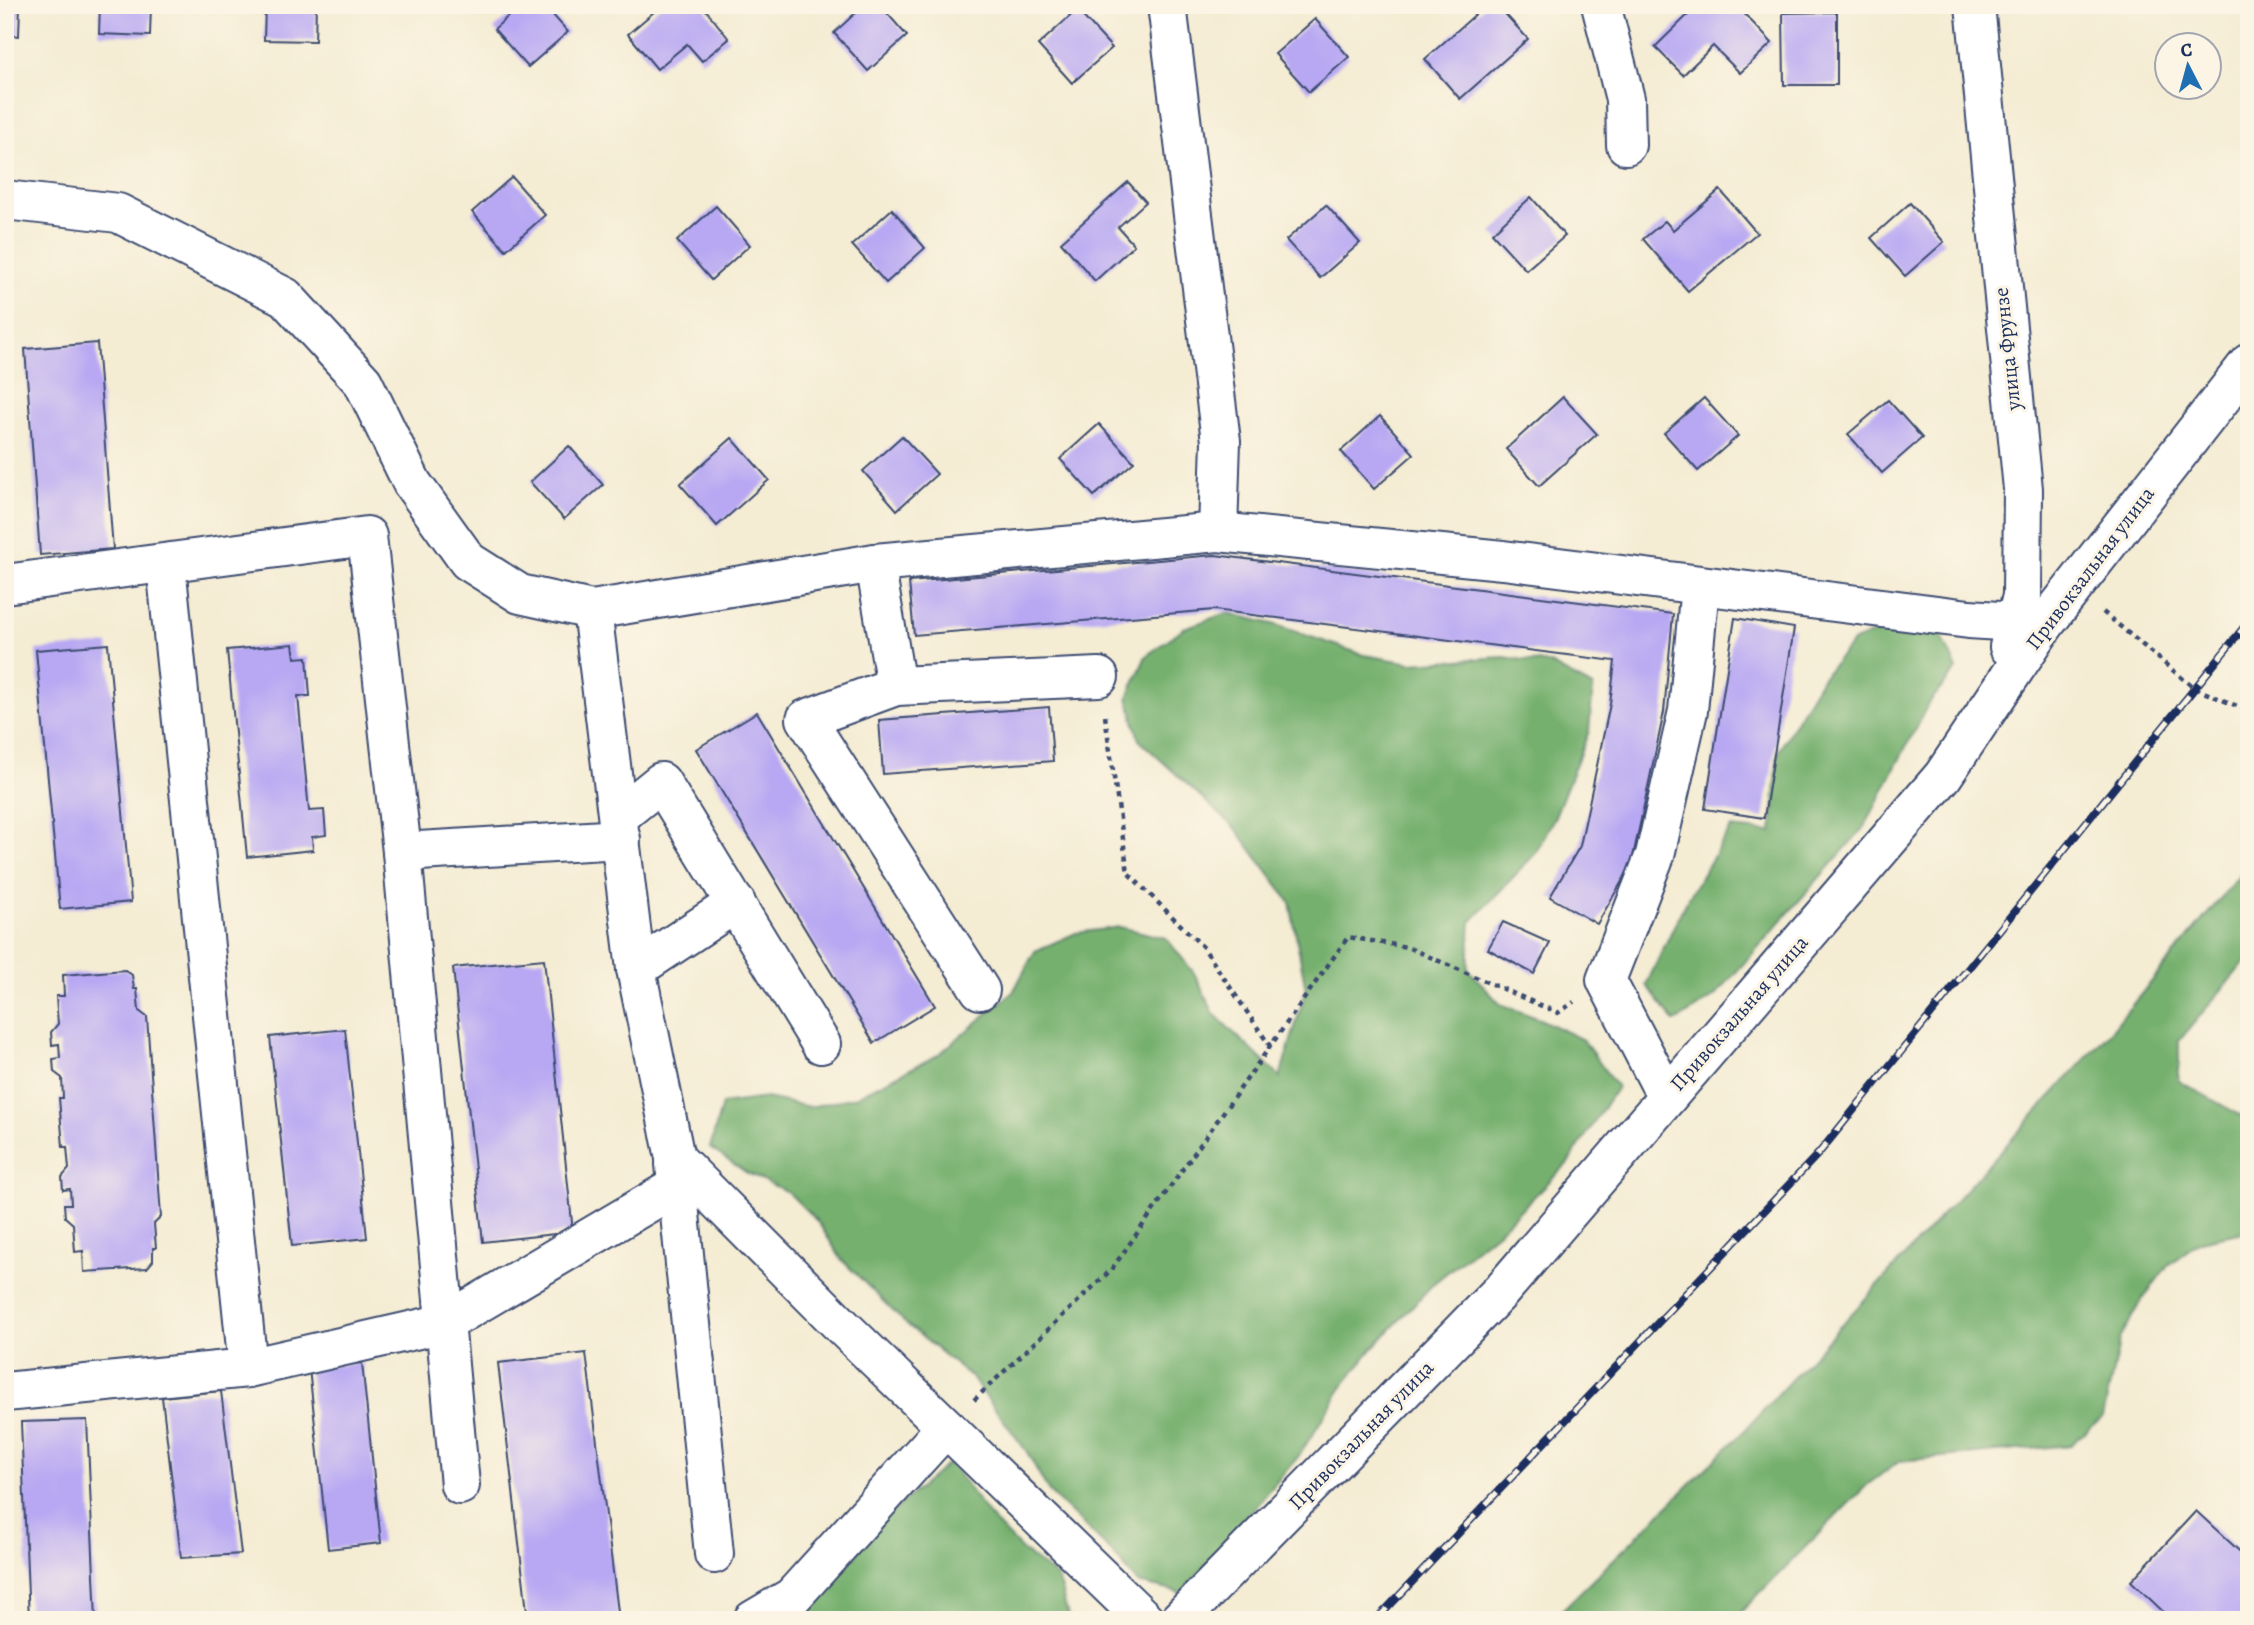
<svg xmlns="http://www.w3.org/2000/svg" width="2254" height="1625" font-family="Alegreya,serif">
	<rect width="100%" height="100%" fill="#fcf5e5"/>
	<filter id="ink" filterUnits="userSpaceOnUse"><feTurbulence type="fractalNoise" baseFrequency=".0143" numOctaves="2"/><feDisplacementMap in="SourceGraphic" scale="14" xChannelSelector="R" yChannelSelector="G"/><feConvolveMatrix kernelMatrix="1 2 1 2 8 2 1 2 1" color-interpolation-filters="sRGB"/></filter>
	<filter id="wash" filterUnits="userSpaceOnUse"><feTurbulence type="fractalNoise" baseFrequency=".00686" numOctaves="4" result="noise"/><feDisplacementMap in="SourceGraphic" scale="28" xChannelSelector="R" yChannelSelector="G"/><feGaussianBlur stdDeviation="1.57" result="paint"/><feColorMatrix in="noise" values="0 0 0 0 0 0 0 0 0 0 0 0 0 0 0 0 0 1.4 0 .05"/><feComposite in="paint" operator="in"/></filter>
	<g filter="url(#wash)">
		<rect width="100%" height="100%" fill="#f4ecd3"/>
		<g fill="#76b06e" stroke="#487066" stroke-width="2">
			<path d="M1227,613L1273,624L1364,655L1411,663L1504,657L1550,664L1593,687L1589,731L1555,816L1535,854L1471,922L1468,969L1500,1004L1542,1020L1583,1040L1617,1087L1568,1163L1503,1227L1434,1283L1373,1348L1345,1383L1298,1457L1182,1593L1138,1583L1110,1550L1049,1492L1027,1452L972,1378L904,1322L842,1260L818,1222L788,1192L747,1173L710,1148L722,1104L766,1098L810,1107L855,1097L938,1055L1013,992L1035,951L1076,933L1120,927L1166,938L1194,973L1214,1014L1280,1077L1306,990L1290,902L1236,829L1139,740L1128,697L1146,656L1184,628Z"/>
			<path d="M1897,624L1941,635L1957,669L1928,704L1865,826L1715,996L1675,1022L1646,985L1685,903L1731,828L1772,832L1778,752L1801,713L1823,676L1854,641Z"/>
			<path d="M2249,864V957L2179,1041V1081L2249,1120V1231L2200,1241L2168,1265L2139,1304L2120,1339L2103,1417L2071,1445L1899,1461L1867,1485L1733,1620H1552L1746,1429L2109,1033Z"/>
			<path d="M950,1462L989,1516L1021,1549L1058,1578L1069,1620H795L853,1559L880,1522Z"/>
		</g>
		<g id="blocks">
			<g fill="#b8a8f3">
				<path d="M5,5H20L19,36L5,35Z"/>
				<path d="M100,5H151L150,36L99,34Z"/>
				<path d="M265,5H316L315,41L264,40Z"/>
				<path d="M521,5H544L568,32L528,67L494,29Z"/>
				<path d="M662,5H702L729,39L702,61L687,44L657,69L628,34Z"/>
				<path d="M864,5H880L907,36L868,71L834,33Z"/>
				<path d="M1486,5H1497L1528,39L1460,99L1425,59Z"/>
				<path d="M1698,5H1736L1772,43L1740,73L1713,46L1683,75L1655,47Z"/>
				<path d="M1077,10L1112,48L1072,83L1038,45Z"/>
				<path d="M1837,12V85H1784L1783,13Z"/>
				<path d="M1315,19L1349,57L1309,92L1275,54Z"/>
				<path d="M512,177L545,215L506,250L472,212Z"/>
				<path d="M1128,182L1146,202L1118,227L1134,245L1095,281L1061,242Z"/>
				<path d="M1720,190L1757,233L1688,291L1643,239L1665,221L1673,230Z"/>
				<path d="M1531,197L1565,236L1526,270L1492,233Z"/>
				<path d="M1910,203L1944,242L1905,276L1871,238Z"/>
				<path d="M1326,205L1360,243L1320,278L1286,240Z"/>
				<path d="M716,206L750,245L711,280L677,241Z"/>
				<path d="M892,209L925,248L886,283L852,245Z"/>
				<path d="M97,343L113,549L40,555L25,349Z"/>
				<path d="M1563,397L1597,434L1539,486L1506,449Z"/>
				<path d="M1704,398L1738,436L1698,471L1664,433Z"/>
				<path d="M1888,400L1922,438L1882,473L1848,434Z"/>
				<path d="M1380,416L1414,454L1374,489L1341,451Z"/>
				<path d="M1099,424L1134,462L1094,496L1060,459Z"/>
				<path d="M902,436L937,474L897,510L863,471Z"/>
				<path d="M732,438L769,480L717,526L680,484Z"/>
				<path d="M569,446L603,485L564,519L530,482Z"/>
				<path d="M1215,555L1673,614L1664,712L1631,866L1597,924L1550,897L1580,846L1610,704L1615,661L1214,610L914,635L909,582Z"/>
				<path d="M1735,618L1794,628L1764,818L1705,809Z"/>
				<path d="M108,644L131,902L60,909L36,650Z"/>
				<path d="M293,644L295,658L307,657L310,696H298L309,811L324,810L326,835L312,837L313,850L247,857L227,650Z"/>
				<path d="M1049,707L1053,761L883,774L879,720Z"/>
				<path d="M757,712L935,1006L874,1043L696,749Z"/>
				<path d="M1503,922L1550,943L1534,974L1488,949Z"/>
				<path d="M544,959L573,1232L483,1242L453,968Z"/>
				<path d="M125,970L132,975L134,989H137L139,1011L147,1017L161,1217L154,1224L156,1248H153V1261L147,1268L84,1272L83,1251L75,1252L73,1224L65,1217L64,1204H71L70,1189L63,1190L62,1177L69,1169L67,1147H63L59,1098H63L62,1078L54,1072L53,1059L60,1058L59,1044L52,1045L51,1032L58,1024L56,996H64L63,975Z"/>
				<path d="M345,1029L367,1238L292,1246L270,1037Z"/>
				<path d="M586,1353L619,1620H528L498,1363Z"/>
				<path d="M362,1363L381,1543L328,1549L309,1368Z"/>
				<path d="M221,1391L241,1554L181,1558L162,1397Z"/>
				<path d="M87,1420L96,1620H29L21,1422Z"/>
				<path d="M2196,1511L2249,1560V1620H2172L2131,1581Z"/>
			</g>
		</g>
	</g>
	<g filter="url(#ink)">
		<use href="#blocks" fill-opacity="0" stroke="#3c4b70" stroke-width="2"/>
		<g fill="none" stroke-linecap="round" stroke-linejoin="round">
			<g stroke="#3c4b70" stroke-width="42">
				<g id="minor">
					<path d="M1167,5L1221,441L1218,532"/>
					<path d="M1601,5L1625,99L1626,145"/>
					<path d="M1975,5L2023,489L2022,596L2009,647"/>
					<path d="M5,200L118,213L285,297L363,382L412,483L468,561L520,594L592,610L875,563L1218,532L1503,560L1969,619L2045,624"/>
					<path d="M875,563L896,686L1099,677"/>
					<path d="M5,584L367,536L402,852L621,839"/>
					<path d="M592,610L636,969L675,1158L845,1329L1145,1620"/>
					<path d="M896,686L806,719L980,990"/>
					<path d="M619,816L661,782L821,1044"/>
					<path d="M402,852L460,1485"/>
					<path d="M636,969L736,903"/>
					<path d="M1667,1097L1606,980L1655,855L1688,711L1700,586"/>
					<path d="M675,1164L714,1554"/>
					<path d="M248,1368L445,1323L677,1186"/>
					<path d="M5,1392L248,1368L166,565"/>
					<path d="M753,1620L792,1597L946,1427"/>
					<path d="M1179,1620L1501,1291L1943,776L2045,624L2249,363"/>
				</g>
			</g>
			<g stroke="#3c4b70" stroke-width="4.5" stroke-dasharray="5 5" stroke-linecap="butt">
				<path d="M2103,612L2194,688L2249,711"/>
				<path d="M1105,716L1128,873L1203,947L1270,1046"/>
				<path d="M974,1400L1111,1270L1348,937L1407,947L1558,1013L1574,1002"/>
			</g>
			<use href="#minor" stroke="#fff" stroke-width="38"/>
			<g stroke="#1b2f5e" stroke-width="8">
				<path id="rail" d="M1376,1620L1819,1153L2249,621"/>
			</g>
			<use href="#rail" stroke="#fcf5e5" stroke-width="5" stroke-dasharray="16" stroke-linecap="butt"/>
		</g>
	</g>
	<g text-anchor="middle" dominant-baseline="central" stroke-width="6" stroke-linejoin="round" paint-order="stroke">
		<g font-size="21" fill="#1b2f5e" stroke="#fcf5e5">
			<text transform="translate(2007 349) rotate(-96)">улица Фрунзе</text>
			<text transform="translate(2090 568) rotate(-53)">Привокзальная улица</text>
			<text transform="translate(1739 1013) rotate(-49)">Привокзальная улица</text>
			<text transform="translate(1361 1435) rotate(-46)">Привокзальная улица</text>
		</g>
	</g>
	<rect width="2254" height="1625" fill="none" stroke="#fcf5e5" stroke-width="28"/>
	<g transform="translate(2188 66) rotate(354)"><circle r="33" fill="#fcf5e5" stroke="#a2a6af" stroke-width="2"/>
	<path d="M0-5L12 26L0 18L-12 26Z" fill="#1f6fb2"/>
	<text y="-10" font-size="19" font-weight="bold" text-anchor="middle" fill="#1b2f5e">С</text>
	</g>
</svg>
